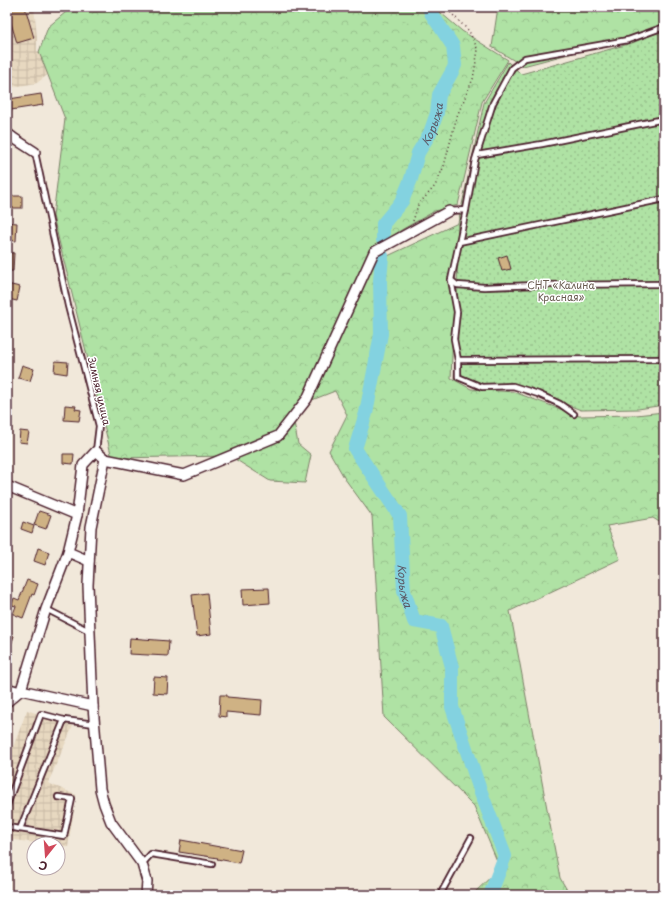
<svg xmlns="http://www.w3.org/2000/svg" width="671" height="902" font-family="'Playpen Sans',sans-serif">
	<defs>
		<pattern id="industrial-grid" width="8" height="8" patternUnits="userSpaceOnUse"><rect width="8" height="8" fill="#e7d8c0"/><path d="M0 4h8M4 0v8" fill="none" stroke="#c8b9a5"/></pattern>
		<pattern id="forest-crowns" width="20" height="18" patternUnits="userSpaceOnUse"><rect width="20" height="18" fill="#afe2a4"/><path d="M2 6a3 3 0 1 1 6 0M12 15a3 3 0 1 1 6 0" fill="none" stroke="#98c18d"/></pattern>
		<pattern id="garden-dots" width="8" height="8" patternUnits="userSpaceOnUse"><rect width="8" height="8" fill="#afe2a4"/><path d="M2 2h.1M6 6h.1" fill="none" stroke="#98c18d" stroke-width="1.8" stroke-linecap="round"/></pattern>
	</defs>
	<rect width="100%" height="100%" fill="#f1e8da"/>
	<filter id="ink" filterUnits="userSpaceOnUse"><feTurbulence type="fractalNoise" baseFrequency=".025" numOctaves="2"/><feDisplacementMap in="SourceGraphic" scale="8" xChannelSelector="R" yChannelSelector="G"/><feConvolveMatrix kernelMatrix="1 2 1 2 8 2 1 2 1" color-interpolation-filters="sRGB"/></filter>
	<g filter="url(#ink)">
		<g fill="url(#industrial-grid)">
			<path d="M7,7H34L37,37V51L58,62L54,70L37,83L7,88Z"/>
			<path d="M27,710L73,726L48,783L76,795L68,847L58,846V844H43L7,839V763Z"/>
		</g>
		<g fill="url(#forest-crowns)" stroke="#7c8068">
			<path d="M72,7H434L462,31L508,60L482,102L458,205L435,211L403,229L370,251L347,299L294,422L298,444L311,455L305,483L270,481L230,456L112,458L53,216L65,119L39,52L48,27Z"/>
			<path d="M498,7H664V24L630,38L523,66L492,47Z"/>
			<path d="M458,223L451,378L471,389L514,392L579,416L636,415L664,412V525L653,518L607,526L620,559L510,611L560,878L570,895H472L500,868L474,806L384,717L372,516L345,479L329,451L347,415L335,391L312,400L339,335L375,262Z"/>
		</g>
		<path fill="url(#garden-dots)" stroke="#7c8068" d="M664,30V405L638,409L581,410L512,383L474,386L454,379L457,301L458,223L484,103L508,62L521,74L632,43Z"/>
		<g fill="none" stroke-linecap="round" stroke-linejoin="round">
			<g stroke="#83d2e0" stroke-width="14">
				<path id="s1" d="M383,240V224L402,201L411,179L418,153L430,133L437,113L439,95L453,70L455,65L453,46L431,13L429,7"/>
				<path id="s2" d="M382,256L380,281L381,334L366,413L355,449L400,516L404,591L414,621L441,626L452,667V707L479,787L505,856L490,895"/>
			</g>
		</g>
		<g fill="#cfb284" stroke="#4a1f2b">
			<path d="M7,7H25L34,38L17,43L7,10Z"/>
			<path d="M41,94L43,105L11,110L9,99Z"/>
			<rect x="7" y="196" width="15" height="12"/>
			<path d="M7,222L17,223L16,241L7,240Z"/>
			<path d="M7,253H14L13,271H7Z"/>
			<path d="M507,255L511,269L502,271L498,258Z"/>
			<path d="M7,284L20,287L17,301L8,299L9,293H7Z"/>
			<path d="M55,361L68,362L67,374L54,372Z"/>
			<path d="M22,365L34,369L30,381L18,378Z"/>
			<path d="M65,405L76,406L75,409L81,410L79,421L64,420Z"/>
			<path d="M20,431L29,432L27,443L19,442Z"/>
			<path d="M63,454H74L73,464L63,463Z"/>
			<path d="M39,511L51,515L46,529L34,525Z"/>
			<path d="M23,522L34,526L32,533L21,529Z"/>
			<path d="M38,548L49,552L45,565L34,561Z"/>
			<path d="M27,580L38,584L34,595L32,594L23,618L13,614L16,606L12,605L14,598L19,600Z"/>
			<path d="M269,588L270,603L243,605L242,589Z"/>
			<path d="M207,593L211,634L197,636L192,595Z"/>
			<path d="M7,633L14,636L8,654H7Z"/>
			<path d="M130,638L169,641L168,656L129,654Z"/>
			<path d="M154,677L168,678L167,694L153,693Z"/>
			<path d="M220,695H227V697L262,700L261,715L226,712V717L219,716Z"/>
			<path d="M181,840L220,847V846L242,850L239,863L217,859L218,858L179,852Z"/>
		</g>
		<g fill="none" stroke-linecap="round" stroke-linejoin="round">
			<g stroke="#4a1f2b" stroke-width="8">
				<g id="lane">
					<path d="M35,152L68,306L99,426L96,451"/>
					<path d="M477,155L542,144L664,119"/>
					<path d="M466,210L475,160L493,103L512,68L525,58L628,40L664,27"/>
					<path d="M449,211L466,210L451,280L457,285L484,287L539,285L664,284"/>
					<path d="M459,242L664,199"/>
					<path d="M451,280L457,312L454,339L458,360L664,359"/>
					<path d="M458,360V377L482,387L513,386L538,394L560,404L574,414"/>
					<path d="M46,609L89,631"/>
					<path d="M7,686L21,690"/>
					<path d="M7,805L41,714L64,720L95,724"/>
					<path d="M7,827L64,836L72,799L58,797"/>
					<path d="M20,829L64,720"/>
					<path d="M142,864L151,854L212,864"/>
					<path d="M440,895L471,838"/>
				</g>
			</g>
			<g stroke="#4a1f2b" stroke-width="12">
				<g id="street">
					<path d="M7,133L15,139L35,152"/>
					<path d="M105,459L184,475L278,436L307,399L374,252L449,211"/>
					<path d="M7,486L77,515"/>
					<path d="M68,552L89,561"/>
					<path d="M21,690L93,706"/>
					<path d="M7,702L21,690L46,609L68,552L77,515L83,465L96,451L105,459L91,527L88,585L93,706L100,789L104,804L111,822L142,864L147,881L146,895"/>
				</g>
			</g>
			<path stroke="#4a1f2b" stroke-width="1.5" stroke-dasharray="1 3" stroke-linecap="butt" d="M413,221L418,205L435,186L444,166L457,116L473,79L478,50L469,31L445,7"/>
			<use href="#lane" stroke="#fff" stroke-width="4.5"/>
			<use href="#street" stroke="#fff" stroke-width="9"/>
		</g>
	</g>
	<g text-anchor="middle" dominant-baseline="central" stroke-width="3" stroke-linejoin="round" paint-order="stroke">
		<g font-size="10" fill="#685a4f" stroke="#fff">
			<text x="561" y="284">СНТ «Калина<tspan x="561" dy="12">Красная»</tspan></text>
		</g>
		<g font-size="10" fill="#4a1f2b" stroke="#fff">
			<text transform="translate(100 391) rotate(77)">Зимняя улица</text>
		</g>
		<g font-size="11" font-style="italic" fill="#5b5561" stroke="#fff">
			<text stroke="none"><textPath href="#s1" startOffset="129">Корыжа</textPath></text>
			<text stroke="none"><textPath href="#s2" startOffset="347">Корыжа</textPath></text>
		</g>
	</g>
	<rect width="671" height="902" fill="none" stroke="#fff" stroke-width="24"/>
	<rect x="12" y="12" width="647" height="878" fill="none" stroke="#4a1f2b" stroke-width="1.5" filter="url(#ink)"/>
	<g transform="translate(46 856) rotate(197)"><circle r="19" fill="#ffffff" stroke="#b7a5aa"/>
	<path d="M0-3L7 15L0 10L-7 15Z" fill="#d1495b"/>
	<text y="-6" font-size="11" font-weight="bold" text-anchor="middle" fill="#4a1f2b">С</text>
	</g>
</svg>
